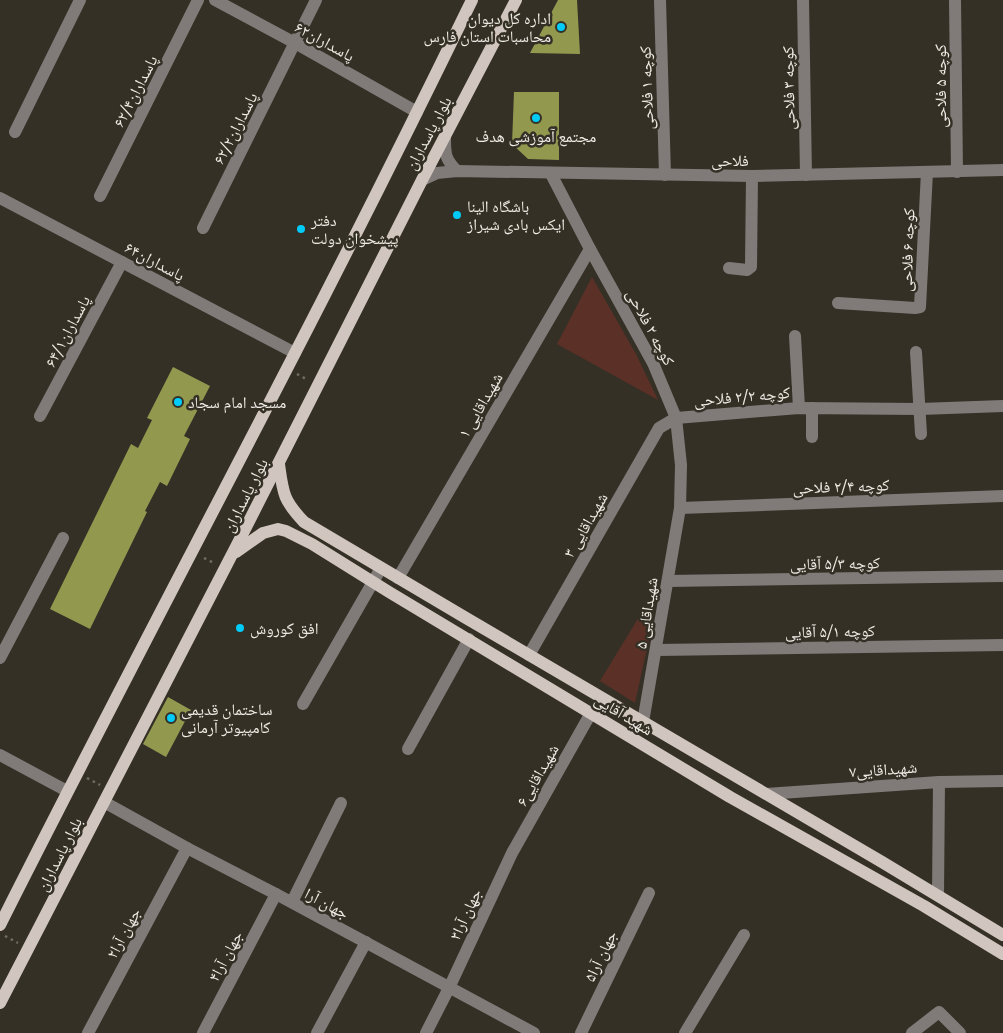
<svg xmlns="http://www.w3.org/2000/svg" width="1003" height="1033" font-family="Ubuntu,'Noto Naskh Arabic',sans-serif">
	<rect width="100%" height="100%" fill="#343026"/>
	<g fill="#5b3027">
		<path d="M592,277L636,354L658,400L557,344Z"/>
		<path d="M642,612L654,616L635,703L600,681Z"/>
	</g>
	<g fill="#92994f">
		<path d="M558,0H577L580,54L530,53Z"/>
		<path d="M514,92H559V160L528,159L512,144Z"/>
		<path d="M173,367L210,386L184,436L190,439L167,486L160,482L145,511L147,512L90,629L50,609L131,444L138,448L152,420L147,418Z"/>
		<path d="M168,697L191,710L166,757L143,744Z"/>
	</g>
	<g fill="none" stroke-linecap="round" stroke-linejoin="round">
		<g stroke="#706d64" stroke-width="2.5" stroke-dasharray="2.5 4" stroke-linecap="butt">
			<path d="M297,374L308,380"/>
			<path d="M204,558L214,563"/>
			<path d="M87,778L100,785"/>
			<path d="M5,936L18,943"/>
		</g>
		<g stroke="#807b78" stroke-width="12">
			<path d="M215,0L295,43L417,112"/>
			<path d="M660,0L665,175"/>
			<path d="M803,0L806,175"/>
			<path d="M955,0L957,172"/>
			<path d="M15,132L80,0"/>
			<path d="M445,138C445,154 445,159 457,171"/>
			<path d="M551,174L590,249L653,363L676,418L681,465L680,508L643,722"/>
			<path d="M422,180L437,173L457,171L752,176L1003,170"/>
			<path d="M100,196L198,0"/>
			<path d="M0,198L295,353"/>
			<path d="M203,228L316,0"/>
			<path d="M729,268L747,270L751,267L752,176"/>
			<path d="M838,303L915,308L920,307L927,172"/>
			<path d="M795,336L799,408"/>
			<path d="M916,352L921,434"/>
			<path d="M40,416L122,262"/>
			<path d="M812,437V408"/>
			<path d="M680,508L1003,496"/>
			<path d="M398,578L590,249"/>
			<path d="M668,581L1003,576"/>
			<path d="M657,650L1003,645"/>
			<path d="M529,655L659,428L676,418L799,408L920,409L1003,406"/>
			<path d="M0,658L63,538"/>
			<path d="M303,704L381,568"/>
			<path d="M408,749L469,639"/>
			<path d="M0,755L67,791"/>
			<path d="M766,794L939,782L1003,781"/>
			<path d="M104,802L187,848L276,894L534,1033"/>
			<path d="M938,895L939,782"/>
			<path d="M292,902L341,803"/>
			<path d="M88,1033L187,848"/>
			<path d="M203,1033L276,894"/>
			<path d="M317,1033L366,942"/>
			<path d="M426,1033L449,988L512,853L591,713"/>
			<path d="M581,1033L649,893"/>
			<path d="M685,1033L744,935"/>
			<path d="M912,1033L939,1012L960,1033"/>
		</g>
		<g stroke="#d0c6bf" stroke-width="12">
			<path d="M279,464C283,493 283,500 304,522L466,618L882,862L1003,935"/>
			<path d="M236,552L263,533L278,529L286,531L312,544L389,592L730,797L924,906L1003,954"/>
			<path d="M0,925C96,734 196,545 294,355C355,237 414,119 472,0"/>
			<path d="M0,1003L240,539L422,180L516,0"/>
		</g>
	</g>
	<g fill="#00cbf9" stroke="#343026" stroke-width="2">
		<circle cx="561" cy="27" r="5"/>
		<circle cx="536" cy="118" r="5"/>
		<circle cx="457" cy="215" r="5"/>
		<circle cx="301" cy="229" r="5"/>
		<circle cx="178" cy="402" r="5"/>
		<circle cx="240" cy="628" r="5"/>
		<circle cx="171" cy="718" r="5"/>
	</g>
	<g text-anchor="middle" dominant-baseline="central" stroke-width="5" stroke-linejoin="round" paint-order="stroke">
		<g font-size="16" fill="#efece6" stroke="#343026" text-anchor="start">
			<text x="551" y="18" text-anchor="end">اداره کل دیوان<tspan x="551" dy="18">محاسبات استان فارس</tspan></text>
			<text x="536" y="136" text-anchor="middle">مجتمع آموزشی هدف</text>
			<text x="467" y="206">باشگاه الینا<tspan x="467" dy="18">ایکس بادی شیراز</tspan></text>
			<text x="311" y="220">دفتر<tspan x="311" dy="18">پیشخوان دولت</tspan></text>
			<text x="188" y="402">مسجد امام سجاد</text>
			<text x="250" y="628">افق کوروش</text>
			<text x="181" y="709">ساختمان قدیمی<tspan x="181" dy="18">کامپیوتر آرمانی</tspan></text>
		</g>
		<g font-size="16" fill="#efece6" stroke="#343026">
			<text transform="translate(325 41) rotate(29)">پاسداران۶۲</text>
			<text transform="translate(940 86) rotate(-90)">کوچه ۵ فلاحی</text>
			<text transform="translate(646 88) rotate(-92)">کوچه ۱ فلاحی</text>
			<text transform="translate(788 88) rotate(-91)">کوچه ۳ فلاحی</text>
			<text transform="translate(135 91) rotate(-63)">پاسداران۶۲/۴</text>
			<text transform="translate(235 128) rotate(-63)">پاسداران۶۲/۲</text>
			<text transform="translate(428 133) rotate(-62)">بلوار پاسداران</text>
			<text x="730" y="160">فلاحی</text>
			<text transform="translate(907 250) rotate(-88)">کوچه ۶ فلاحی</text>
			<text transform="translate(155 261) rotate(28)">پاسداران۶۴</text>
			<text transform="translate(651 327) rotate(62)">کوچه ۲ فلاحی</text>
			<text transform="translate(67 331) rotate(-62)">پاسداران۶۴/۱</text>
			<text transform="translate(742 396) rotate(-5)">کوچه ۲/۲ فلاحی</text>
			<text transform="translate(480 405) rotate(-60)">۱ شهیداقایی</text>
			<text transform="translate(841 486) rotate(-2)">کوچه ۲/۴ فلاحی</text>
			<text transform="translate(245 495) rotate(-63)">بلوار پاسداران</text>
			<text transform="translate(585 525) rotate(-60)">۳ شهیداقایی</text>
			<text transform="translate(835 563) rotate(-1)">کوچه ۵/۳ آقایی</text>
			<text transform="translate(646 613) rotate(-81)">۵ شهیداقایی</text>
			<text transform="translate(830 631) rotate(-1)">کوچه ۵/۱ آقایی</text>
			<text transform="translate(624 714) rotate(31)">شهید آقایی</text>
			<text transform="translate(883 769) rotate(-4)">شهیداقایی۷</text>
			<text transform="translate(537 775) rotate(-60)">شهیداقایی۶</text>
			<text transform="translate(59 854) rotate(-63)">بلوار پاسداران</text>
			<text transform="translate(327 903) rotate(28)">جهان آرا</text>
			<text transform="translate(465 914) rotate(-65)">جهان آرا۳</text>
			<text transform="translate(123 933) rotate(-62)">جهان آرا۲</text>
			<text transform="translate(225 956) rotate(-62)">جهان آرا۴</text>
			<text transform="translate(600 956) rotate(-64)">جهان آرا۵</text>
		</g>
	</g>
</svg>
